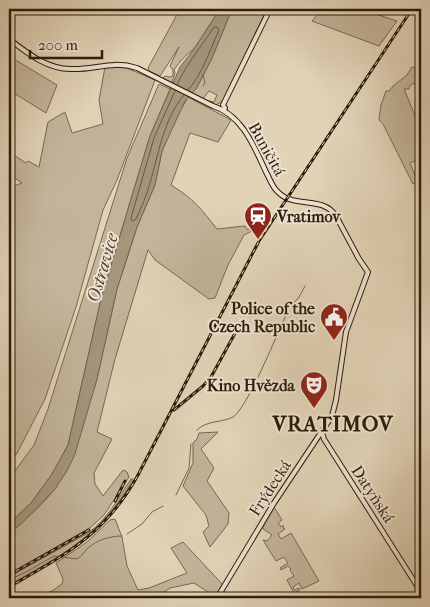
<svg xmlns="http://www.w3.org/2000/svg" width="430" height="607" font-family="'IM FELL French Canon',serif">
	<rect width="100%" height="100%" fill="#e2d3b7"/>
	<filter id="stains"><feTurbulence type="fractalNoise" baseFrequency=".004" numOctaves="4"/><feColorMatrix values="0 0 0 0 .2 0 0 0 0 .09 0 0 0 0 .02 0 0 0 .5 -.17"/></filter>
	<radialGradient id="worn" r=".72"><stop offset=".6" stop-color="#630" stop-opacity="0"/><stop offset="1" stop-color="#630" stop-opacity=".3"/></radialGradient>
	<g fill="#c3b49a" stroke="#776852">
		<path d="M180,9H220L194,49C186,55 180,61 174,70L175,73L172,83L163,78L165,76L169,77L173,76V70L170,66L179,47L160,76L149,71L148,68Z"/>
		<path d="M232,9H267L223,101L216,105L209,101L214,102L217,95L209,91L202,100L192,93L196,89L212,58Z"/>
		<path d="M322,9H360L397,21L379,46L312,21Z"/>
		<path d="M9,56L57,85L46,113L9,90Z"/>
		<path d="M105,67H124L155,80L117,180L103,210L76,307L45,399L16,455L9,464V188L22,183L9,174L12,154L26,163L28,161L39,167L48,122L65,112L72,133L103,124L99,100Z"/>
		<path d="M412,67L416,68L415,71L421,73V82L412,84L409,87V89H404L421,130V158L410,163L418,183L413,184L383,124L379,120L381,105L386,91H389L394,85L406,76Z"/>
		<path d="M159,84L170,89L150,136L101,299L68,445L52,474L31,503L9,524V479L34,445L48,409L127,158Z"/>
		<path d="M188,97L231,120L218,142L190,133L171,185C194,199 201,209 217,229L245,226L248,230L260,218L266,220L260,227L244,235L228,265L215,298L209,299L155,260L148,250L115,359L97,432L112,439L94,473L95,484L103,496L123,470L127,472L129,477L104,515L91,527L9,574V534L39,507L55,489L68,469L97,379L117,289L137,227L155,185L162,151L174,122Z"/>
		<path d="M218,432L201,449L214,468L207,481L229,513L228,524L210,547L203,532L209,526L206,515L183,486L193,463V443L197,439L199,433Z"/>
		<path d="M131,479H133C102,535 62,555 9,585V577L88,533C108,519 118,498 131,479Z"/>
		<path d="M274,507L282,520L278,523L281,527L283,525L284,529H285L278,534L281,539L291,533L319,581L302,589L299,583L293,587L294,590L299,588L300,590L294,593L287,580L294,576L290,570L291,569L288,566L281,570L280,568L288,563L284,557L276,561L263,540L267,541L272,535L263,529V527Z"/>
		<path d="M115,519L122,537L127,566L138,590L149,588L187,573L171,548L183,542L223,585L216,597L194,583L170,588L156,598H39L38,597L52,591L62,584L63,579L56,563L87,542L110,520Z"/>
	</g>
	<path fill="#a4957c" stroke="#74654e" d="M220,9H232L212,58L196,89L185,101L162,151L155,185L137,227L117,289L97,379L75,454L68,469L55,489L21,524L9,534V524L31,503L52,474L68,445L101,299L150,136L180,67L194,49Z"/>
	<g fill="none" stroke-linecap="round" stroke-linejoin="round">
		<g stroke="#685843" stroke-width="1">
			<path d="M177,85C186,64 202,46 214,27H217L219,30C211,48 202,75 188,90"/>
			<path d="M175,91L154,138L131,218L132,221L136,219C141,208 147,195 150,183C159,153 163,120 184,95"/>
		</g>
		<g stroke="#74654e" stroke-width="1">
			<path d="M203,75L205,83L203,86"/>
			<path d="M281,327L288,310L299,297L305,286"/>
			<path d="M197,430C207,420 221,423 233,417C246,409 271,348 279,331"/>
			<path d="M176,495L189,468L191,444"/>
			<path d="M127,534L142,524L152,512L163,506"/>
			<path d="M9,580L26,572L54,556L77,559C82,556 84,552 88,548C97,540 110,536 122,536"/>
		</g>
		<g stroke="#2b1c0a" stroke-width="6">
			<g id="secondary">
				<path d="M9,39C27,53 47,69 71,69C95,70 112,60 137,68L213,106C242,115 254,146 266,172C270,179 272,187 278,192C294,209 322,195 336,216L359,259L368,272L346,332L336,400L332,416L274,503L217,598"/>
				<path d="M223,110L225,108L223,105L270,9"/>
				<path d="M322,433L324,439L421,592"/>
			</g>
		</g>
		<use href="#secondary" stroke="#ece2d0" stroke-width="4"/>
		<g stroke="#2b1c0a" stroke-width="3">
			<g id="rail">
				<path d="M174,410L203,386L211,377L239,326"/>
				<path d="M115,501L125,481"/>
				<path d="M9,575L89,530"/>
				<path d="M9,587C65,555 105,535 138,475L259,241L412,9"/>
			</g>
		</g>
		<use href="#rail" stroke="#ece2d0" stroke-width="1" stroke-dasharray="4" stroke-linecap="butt"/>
	</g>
	<defs>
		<g id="station-pin" transform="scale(1.4375)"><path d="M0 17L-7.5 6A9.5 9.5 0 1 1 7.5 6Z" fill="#8f2418" stroke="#ece2d0"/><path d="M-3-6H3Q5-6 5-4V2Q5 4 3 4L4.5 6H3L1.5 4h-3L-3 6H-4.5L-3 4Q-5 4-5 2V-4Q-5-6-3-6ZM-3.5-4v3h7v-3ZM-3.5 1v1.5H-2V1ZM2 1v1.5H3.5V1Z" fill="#fff"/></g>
		<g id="civic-pin" transform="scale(1.4375)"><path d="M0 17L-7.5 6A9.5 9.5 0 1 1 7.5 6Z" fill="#8f2418" stroke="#ece2d0"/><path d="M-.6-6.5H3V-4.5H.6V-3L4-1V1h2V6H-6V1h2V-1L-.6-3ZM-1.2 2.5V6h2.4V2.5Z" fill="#fff"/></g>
		<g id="theatre-pin" transform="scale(1.4375)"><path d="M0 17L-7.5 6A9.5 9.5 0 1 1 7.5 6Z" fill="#8f2418" stroke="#ece2d0"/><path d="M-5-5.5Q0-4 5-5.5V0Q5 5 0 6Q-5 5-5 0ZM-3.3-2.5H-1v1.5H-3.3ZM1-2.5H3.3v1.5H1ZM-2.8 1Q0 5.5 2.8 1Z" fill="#fff"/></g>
	</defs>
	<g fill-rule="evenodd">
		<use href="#station-pin" x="258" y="216"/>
		<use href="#civic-pin" x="334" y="317"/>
		<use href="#theatre-pin" x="314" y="385"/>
	</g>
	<g text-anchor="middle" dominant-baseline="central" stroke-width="4" stroke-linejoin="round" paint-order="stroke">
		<g font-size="16" fill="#2b1c0a" stroke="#ece2d0">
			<text transform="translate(267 149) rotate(61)">Buničitá</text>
			<text transform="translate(270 488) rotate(-57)">Frýdecká</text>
			<text transform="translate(373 494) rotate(57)">Datyňská</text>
		</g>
		<g font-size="16" font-weight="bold" fill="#2b1c0a" stroke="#ece2d0" text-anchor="end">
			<text x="277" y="216" text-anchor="start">Vratimov</text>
			<text x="315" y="308">Police of the<tspan x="315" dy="18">Czech Republic</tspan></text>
			<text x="295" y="385">Kino Hvězda</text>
		</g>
		<g font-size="18" font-style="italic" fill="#554632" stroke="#ece2d0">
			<text transform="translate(103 268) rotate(-74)">Ostravice</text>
		</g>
		<g font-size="21" font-weight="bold" letter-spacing="1" fill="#2b1c0a" stroke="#ece2d0">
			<text x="333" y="424">VRATIMOV</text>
		</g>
	</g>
	<rect width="430" height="607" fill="none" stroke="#e2d3b7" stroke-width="30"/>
	<rect x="10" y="10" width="410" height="587" fill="none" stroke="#2b1c0a" stroke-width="2.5"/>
	<rect x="15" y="15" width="400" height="577" fill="none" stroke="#2b1c0a"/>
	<path d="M30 50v8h72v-8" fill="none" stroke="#2b1c0a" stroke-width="2.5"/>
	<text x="38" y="50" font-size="15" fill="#2b1c0a" stroke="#ece2d0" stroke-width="4" paint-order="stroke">200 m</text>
	<rect width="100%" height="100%" filter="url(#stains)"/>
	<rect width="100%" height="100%" fill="url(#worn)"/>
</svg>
